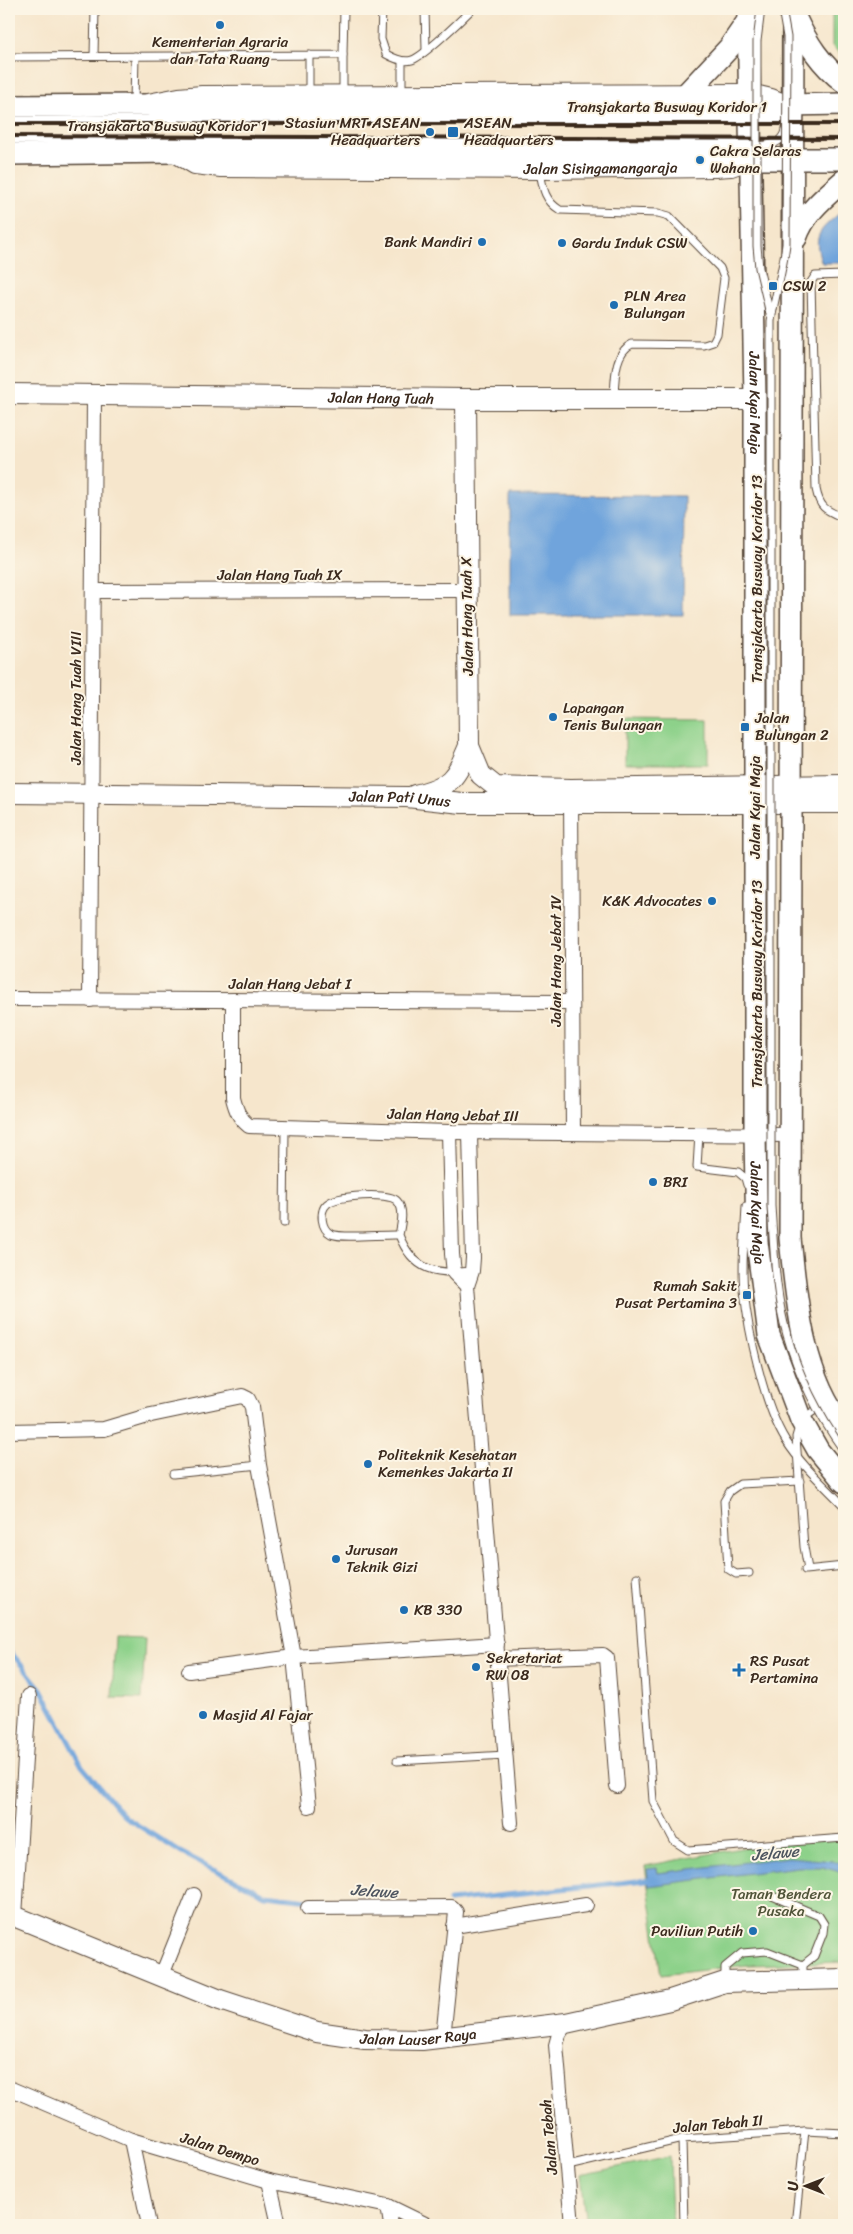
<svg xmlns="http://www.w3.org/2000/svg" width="853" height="2234" font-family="Sriracha,sans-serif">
	<rect width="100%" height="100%" fill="#fcf5e5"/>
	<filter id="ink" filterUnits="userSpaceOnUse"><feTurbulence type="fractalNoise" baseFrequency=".02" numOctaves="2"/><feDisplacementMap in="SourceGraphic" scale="10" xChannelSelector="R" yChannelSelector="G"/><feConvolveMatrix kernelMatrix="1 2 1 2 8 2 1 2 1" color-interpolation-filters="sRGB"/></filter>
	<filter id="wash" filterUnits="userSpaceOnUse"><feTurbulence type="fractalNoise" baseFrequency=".0096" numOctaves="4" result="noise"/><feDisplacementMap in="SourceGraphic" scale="20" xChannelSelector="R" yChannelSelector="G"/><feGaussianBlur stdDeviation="1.12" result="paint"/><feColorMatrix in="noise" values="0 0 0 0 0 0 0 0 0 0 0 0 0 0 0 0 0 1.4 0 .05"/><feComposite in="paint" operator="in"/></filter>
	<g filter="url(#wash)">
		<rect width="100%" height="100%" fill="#f6e6cc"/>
		<g fill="#8dd18a" stroke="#647e54">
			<path d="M832,9H844V58L832,46Z"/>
			<path d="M625,719L708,720V764H625Z"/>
			<path d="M115,1637L145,1638L142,1699L112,1698Z"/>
			<path d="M844,1835V1962L748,1965L661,1975L645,1866L795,1838Z"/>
			<path d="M670,2156L672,2225H586L580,2175Z"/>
		</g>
		<g fill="#70a4dc" stroke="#56677d">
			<path d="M844,209V263H822C810,232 823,229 844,209Z"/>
			<path d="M510,495L684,496L683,615H510Z"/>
			<path d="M789,1857L844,1862V1873L822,1867H798L649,1886L647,1869L657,1868L658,1873Z"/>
		</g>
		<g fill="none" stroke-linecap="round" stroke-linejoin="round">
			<g stroke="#70a4dc" stroke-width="5">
				<path d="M9,1650L41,1689L82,1766L125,1817L180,1852L265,1895L326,1902"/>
				<path d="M449,1901L655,1879"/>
			</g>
		</g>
	</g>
	<g filter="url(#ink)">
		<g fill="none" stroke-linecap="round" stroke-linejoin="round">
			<g stroke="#574638" stroke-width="9">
				<g id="lane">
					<path d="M382,9L381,39L386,54C393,58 403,63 412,60C424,56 462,19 472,9"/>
					<path d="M425,9L426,50"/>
					<path d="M343,55V95"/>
					<path d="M94,56L95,9"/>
					<path d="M9,57L343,55L344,9"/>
					<path d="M402,93V61"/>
					<path d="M309,95V55"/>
					<path d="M134,102L135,56"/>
					<path d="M9,120L176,119"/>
					<path d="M752,122L790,118"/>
					<path d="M9,140L732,142C748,145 781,152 785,130"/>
					<path d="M540,172C543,189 545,201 560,210L658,213L669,216L720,268L724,278L717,334L713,342L704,345L632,344C614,352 615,380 614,398"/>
					<path d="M844,275L815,276L811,282L816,489C820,509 826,510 844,518"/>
					<path d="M699,1134L697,1167L738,1172L745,1178L747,1185"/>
					<path d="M746,1206C745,1233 741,1263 744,1290C748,1332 764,1406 786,1441C802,1466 824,1485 844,1506"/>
					<path d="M284,1223L285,1128"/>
					<path d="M399,1235C401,1225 405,1209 397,1201C389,1192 336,1195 327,1204C319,1211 321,1229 331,1234C343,1239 383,1234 399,1235C413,1271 436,1275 472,1271"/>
					<path d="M173,1474L259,1465"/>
					<path d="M808,1569L804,1547L796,1437L801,1420L821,1406"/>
					<path d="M805,1570L844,1566"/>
					<path d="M749,1573L736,1574L728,1569L724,1501L730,1491L740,1484L800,1481"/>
					<path d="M637,1577L653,1801L674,1841L688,1850L844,1838"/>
					<path d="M397,1761L506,1755"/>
					<path d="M770,1895L819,1916L824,1924L823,1933L814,1956L803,1965V1979"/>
					<path d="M725,1981V1967L742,1953L767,1951L803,1965"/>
					<path d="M682,2139L684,2225"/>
					<path d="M568,2166L682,2139L805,2131L844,2133"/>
					<path d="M795,2225L805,2131"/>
				</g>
			</g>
			<g stroke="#574638" stroke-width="16">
				<g id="street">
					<path d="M93,591L466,590"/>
					<path d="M571,794L573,1133"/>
					<path d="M9,999L572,1002"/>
					<path d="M90,1000L94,396"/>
					<path d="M233,1000V1098C236,1110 239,1118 249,1126L449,1132L789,1135"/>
					<path d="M449,1132L452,1254L454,1273L467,1286"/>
					<path d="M470,1133L473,1258L472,1271L467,1286L511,1823"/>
					<path d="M9,1431L104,1429L151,1415L242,1396L248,1399L252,1407L259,1465L294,1657L309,1806"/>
					<path d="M498,1659L603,1655L607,1658L617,1786"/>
					<path d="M189,1671L294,1657L497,1644"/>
					<path d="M308,1908L452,1907L456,1912L443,2038"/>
					<path d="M15,1916L29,1696"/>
					<path d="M454,1926L586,1905"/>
					<path d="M162,1975L194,1895"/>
					<path d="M566,2023L559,2034L556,2045L572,2225"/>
					<path d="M9,2088L131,2140L269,2181L388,2206L427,2225"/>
					<path d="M131,2140L149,2225"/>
					<path d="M269,2181L279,2225"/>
					<path d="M388,2206L391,2225"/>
				</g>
			</g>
			<g stroke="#574638" stroke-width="22">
				<g id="secondary">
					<path d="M148,104L179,98L202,96L750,94L771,99L786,105"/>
					<path id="s1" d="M175,152L195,164L221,167L540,169L715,167L731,166L750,159"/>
					<path id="s2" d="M9,394L466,399H755"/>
					<path d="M469,746L481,775L496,787L571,789L844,785"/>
					<path id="s3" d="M9,793L407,797L462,803H844"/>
					<path d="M415,795C452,786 455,779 469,746L466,399"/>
					<path id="s4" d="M9,1914L220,2000L317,2032L365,2039L422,2040L566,2023L670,2000L725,1982L844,1979"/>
				</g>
			</g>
			<g stroke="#574638" stroke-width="24">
				<g id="primary">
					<path id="s5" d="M748,9L755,399V1135L757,1242L769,1335L801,1420L818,1450L844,1482"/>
					<path d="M793,9L790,1238C796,1298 803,1380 844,1427"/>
					<path d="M795,17C807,43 821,65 844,82"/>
					<path d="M685,95L729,48L749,19"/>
					<path d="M9,106L146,105L176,110L203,111L731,113L750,112L786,105L844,104"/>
					<path d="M9,154L175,152L543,155L731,153L750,159H844"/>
					<path d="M796,238C805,212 824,198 844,180"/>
				</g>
			</g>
			<use href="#lane" stroke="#fff" stroke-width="7"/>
			<use href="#street" stroke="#fff" stroke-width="14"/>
			<use href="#secondary" stroke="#fff" stroke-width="20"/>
			<use href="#primary" stroke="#fff" stroke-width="21"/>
			<g stroke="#3b2a1e" stroke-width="4">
				<path d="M9,124H844"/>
				<path d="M9,136L844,139"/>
			</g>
			<g stroke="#574638" stroke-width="9" stroke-linecap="butt">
				<g id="lane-bridge">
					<path d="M761,9L757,41V246L759,268L770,314"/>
					<path d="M782,9L787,37L786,244C783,270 775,295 771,321V1206C774,1249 775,1294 787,1335C799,1377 819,1416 844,1451"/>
				</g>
			</g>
			<use href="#lane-bridge" stroke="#fff" stroke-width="7"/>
		</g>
	</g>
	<g fill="#1f6fb2" stroke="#fcf5e5" stroke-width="2">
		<circle cx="220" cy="25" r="5"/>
		<circle cx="430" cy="132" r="5"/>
		<rect x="447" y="126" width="12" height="12" rx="2.5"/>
		<circle cx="700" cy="160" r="5"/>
		<circle cx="482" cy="242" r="5"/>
		<circle cx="562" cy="243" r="5"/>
		<rect x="768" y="281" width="10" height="10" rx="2.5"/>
		<circle cx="614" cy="305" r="5"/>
		<circle cx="553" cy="717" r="5"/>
		<rect x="740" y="722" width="10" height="10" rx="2.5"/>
		<circle cx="712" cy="901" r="5"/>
		<circle cx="653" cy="1182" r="5"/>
		<rect x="742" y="1290" width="10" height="10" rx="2.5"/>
		<circle cx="368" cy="1464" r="5"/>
		<circle cx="336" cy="1559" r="5"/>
		<circle cx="404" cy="1610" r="5"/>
		<circle cx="476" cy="1667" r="5"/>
		<path d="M736.5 1662.5h5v5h5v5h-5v5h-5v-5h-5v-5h5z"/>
		<circle cx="203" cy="1715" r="5"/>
		<circle cx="753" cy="1931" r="5"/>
	</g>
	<g text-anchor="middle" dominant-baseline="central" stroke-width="4" stroke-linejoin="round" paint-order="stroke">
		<g font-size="15" fill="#3b2a1e" stroke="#fcf5e5" text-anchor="start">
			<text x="220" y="42" text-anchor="middle">Kementerian Agraria<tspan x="220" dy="17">dan Tata Ruang</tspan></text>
			<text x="420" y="123" text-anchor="end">Stasiun MRT ASEAN<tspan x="420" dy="17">Headquarters</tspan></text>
			<text x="464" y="123">ASEAN<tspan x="464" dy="17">Headquarters</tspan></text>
			<text x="710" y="151">Cakra Selaras<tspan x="710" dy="17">Wahana</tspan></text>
			<text x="472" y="242" text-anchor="end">Bank Mandiri</text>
			<text x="572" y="243">Gardu Induk CSW</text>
			<text x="783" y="286">CSW 2</text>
			<text x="624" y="296">PLN Area<tspan x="624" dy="17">Bulungan</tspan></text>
			<text x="563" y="708">Lapangan<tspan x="563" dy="17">Tenis Bulungan</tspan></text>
			<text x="755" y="718">Jalan<tspan x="755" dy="17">Bulungan 2</tspan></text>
			<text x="702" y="901" text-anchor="end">K&amp;K Advocates</text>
			<text x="663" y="1182">BRI</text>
			<text x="737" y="1286" text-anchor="end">Rumah Sakit<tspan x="737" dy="17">Pusat Pertamina 3</tspan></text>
			<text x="378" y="1455">Politeknik Kesehatan<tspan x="378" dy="17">Kemenkes Jakarta II</tspan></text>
			<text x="346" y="1550">Jurusan<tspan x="346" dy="17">Teknik Gizi</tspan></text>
			<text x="414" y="1610">KB 330</text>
			<text x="486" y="1658">Sekretariat<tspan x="486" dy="17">RW 08</tspan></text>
			<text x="750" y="1661">RS Pusat<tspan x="750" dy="17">Pertamina</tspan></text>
			<text x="213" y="1715">Masjid Al Fajar</text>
			<text x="743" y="1931" text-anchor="end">Paviliun Putih</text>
		</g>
		<g font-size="15" fill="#3b2a1e" stroke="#fcf5e5">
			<text x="667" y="107">Transjakarta Busway Koridor 1</text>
			<text x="167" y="126">Transjakarta Busway Koridor 1</text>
			<text stroke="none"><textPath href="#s1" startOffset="429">Jalan Sisingamangaraja</textPath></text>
			<text stroke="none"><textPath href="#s2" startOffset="372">Jalan Hang Tuah</textPath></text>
			<text stroke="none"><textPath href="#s5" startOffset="394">Jalan Kyai Maja</textPath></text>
			<text x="280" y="575">Jalan Hang Tuah IX</text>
			<text transform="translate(757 579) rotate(-90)">Transjakarta Busway Koridor 13</text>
			<text transform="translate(467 616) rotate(-91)">Jalan Hang Tuah X</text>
			<text transform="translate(76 698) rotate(-90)">Jalan Hang Tuah VIII</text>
			<text stroke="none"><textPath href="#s3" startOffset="391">Jalan Pati Unus</textPath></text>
			<text transform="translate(755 807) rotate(-90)">Jalan Kyai Maja</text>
			<text transform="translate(556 961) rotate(-90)">Jalan Hang Jebat IV</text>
			<text x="290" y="984">Jalan Hang Jebat I</text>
			<text transform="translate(757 984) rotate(-90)">Transjakarta Busway Koridor 13</text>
			<text transform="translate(453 1115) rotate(1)">Jalan Hang Jebat III</text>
			<text stroke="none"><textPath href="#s5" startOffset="1204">Jalan Kyai Maja</textPath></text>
			<text stroke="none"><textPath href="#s4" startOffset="432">Jalan Lauser Raya</textPath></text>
			<text transform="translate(718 2124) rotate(-5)">Jalan Tebah II</text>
			<text transform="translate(549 2137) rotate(-95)">Jalan Tebah</text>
			<text transform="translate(220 2149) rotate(17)">Jalan Dempo</text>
		</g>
		<g font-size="15" fill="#505439" stroke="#fcf5e5">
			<text x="781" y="1894">Taman Bendera<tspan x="781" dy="17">Pusaka</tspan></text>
		</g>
		<g font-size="16" font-style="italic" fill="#4e5560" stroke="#fcf5e5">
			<text transform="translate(775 1853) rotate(-5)">Jelawe</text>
			<text transform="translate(374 1891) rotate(4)">Jelawe</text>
		</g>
	</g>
	<rect width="853" height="2234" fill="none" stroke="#fcf5e5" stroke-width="30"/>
	<g transform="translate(806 2186) rotate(270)" stroke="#fcf5e5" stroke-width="4" paint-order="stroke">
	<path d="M0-4L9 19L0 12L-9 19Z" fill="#3b2a1e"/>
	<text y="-8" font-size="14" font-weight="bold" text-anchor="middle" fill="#3b2a1e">U</text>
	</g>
</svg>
